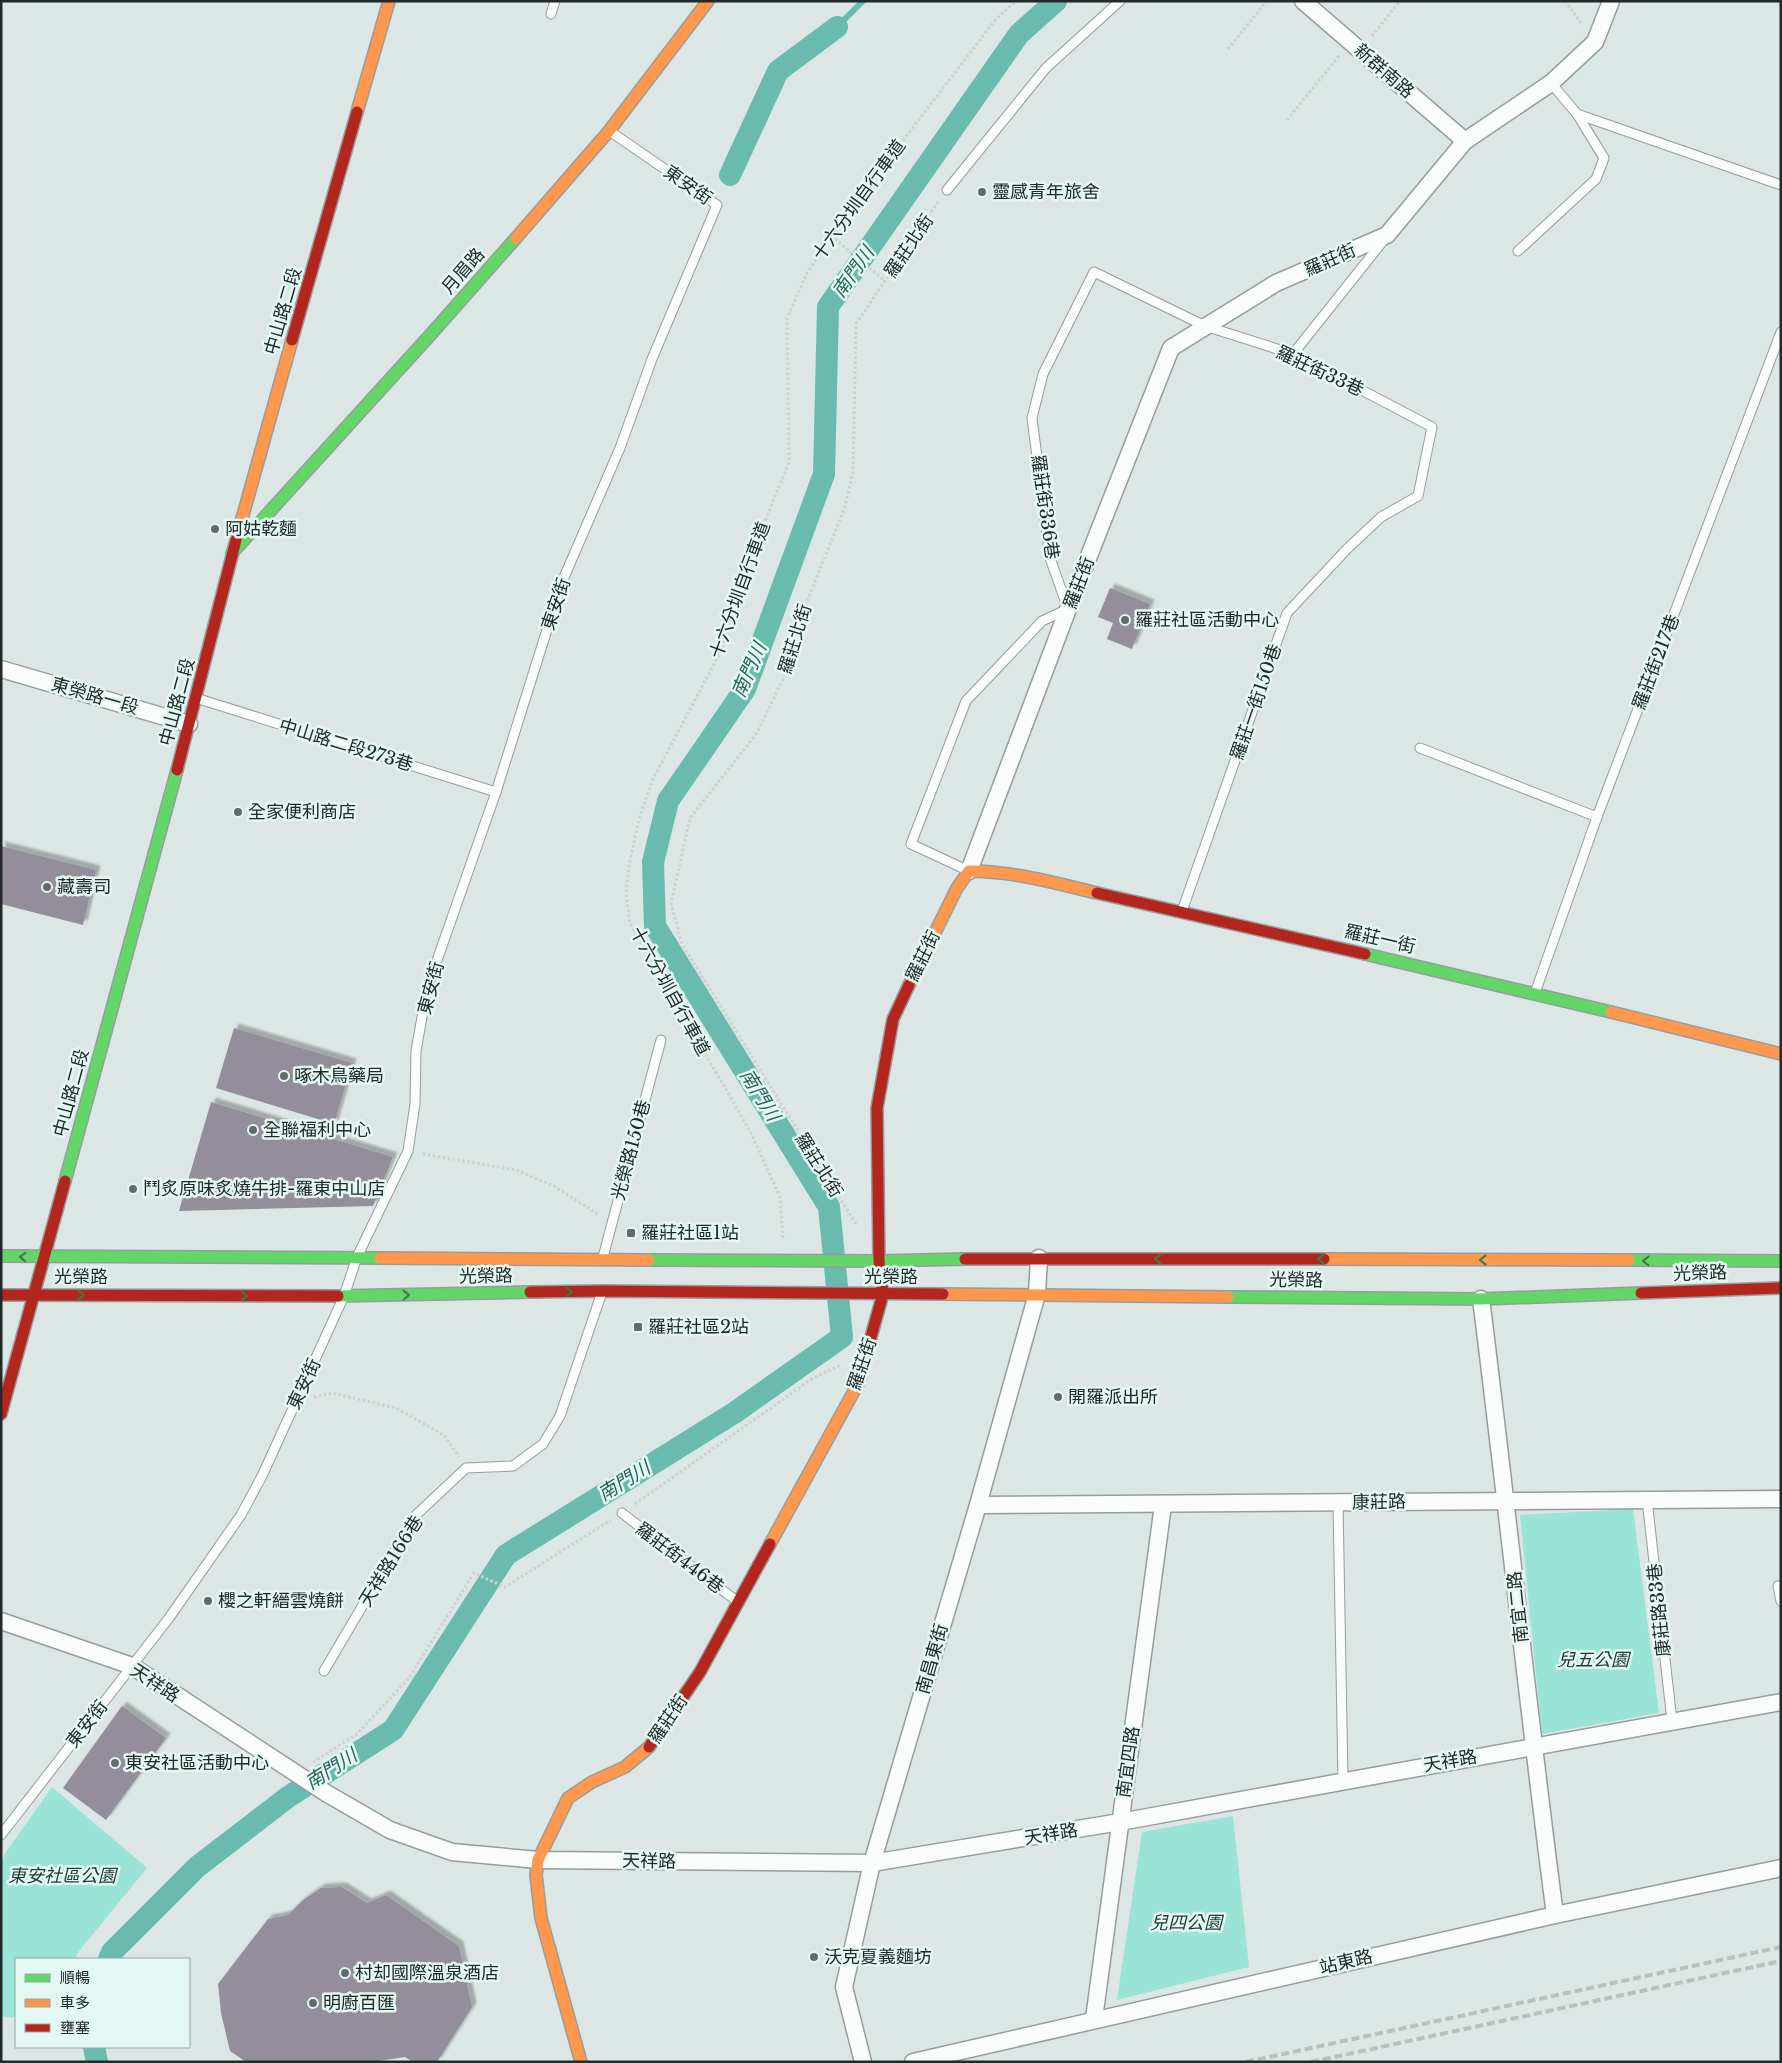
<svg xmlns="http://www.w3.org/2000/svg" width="1782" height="2063" font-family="'Libre Baskerville','Noto Sans TC',serif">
	<defs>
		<filter id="shadow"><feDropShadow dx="4.5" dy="-4.5" stdDeviation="1" flood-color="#0004"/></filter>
	</defs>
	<rect width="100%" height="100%" fill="#dce6e4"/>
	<g fill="#9ae3d7">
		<path d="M1633,1509L1659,1713L1542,1734L1520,1515Z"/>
		<path d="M52,1787L147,1868L79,1951L75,1959H16V2018L1,2016V1863L6,1852Z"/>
		<path d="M1233,1816L1249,1967L1117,2000L1142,1832Z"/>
	</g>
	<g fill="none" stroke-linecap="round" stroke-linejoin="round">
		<path stroke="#68bbae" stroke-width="6" d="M837,27L863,1"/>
		<g stroke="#68bbae" stroke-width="22">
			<path d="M730,175L778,71L837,27"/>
			<path d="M109,1959L112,1952L197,1867L288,1797L393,1730L506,1555L734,1413L842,1337L829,1207L655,926L653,862L668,801L745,689L824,474L828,307L1019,34L1056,1"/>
			<path d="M94,2047L97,2062"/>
		</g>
	</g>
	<g fill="#948d9a" filter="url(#shadow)">
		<path d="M1110,588L1150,604L1132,649L1107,639L1113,623L1098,617Z"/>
		<path d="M1,846L96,870L83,925L1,904Z"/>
		<path d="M234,1028L352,1063L334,1124L216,1088Z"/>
		<path d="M211,1102L393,1157L373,1206L179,1211Z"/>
		<path d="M122,1706L166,1738L106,1820L63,1788Z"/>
		<path d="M342,1887L367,1903L386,1895L459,1946L472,2007L437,2062H413L405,2057L372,2062H246L230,2051L221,2013L218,1984L268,1919L288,1915L303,1900L321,1888Z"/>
	</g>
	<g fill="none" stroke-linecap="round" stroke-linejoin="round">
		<g stroke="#969d9c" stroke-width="11">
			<g id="lane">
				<path d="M551,14L555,1"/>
				<path d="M1551,83L1577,114L1781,185"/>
				<path d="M947,190L1046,68L1120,1"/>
				<path d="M1518,251L1596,179L1604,158L1577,114"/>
				<path d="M1293,354L1383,241"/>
				<path d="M199,699L496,792"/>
				<path d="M1420,748L1597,817"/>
				<path d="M969,871L911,844L966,701L1042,621L1068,609L1050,558L1032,418L1043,374L1094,272L1205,326L1293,354L1432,427L1418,496L1381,517L1347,549L1287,613L1182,911"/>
				<path d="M1535,993L1597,817L1781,332"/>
				<path d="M603,1257L661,1040"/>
				<path d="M1647,1500L1672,1721"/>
				<path d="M1338,1503L1343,1780"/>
				<path d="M622,1513L738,1602"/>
				<path d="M1778,1586L1781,1601"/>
				<path d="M324,1671L416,1515L466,1468L513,1466L543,1444L560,1416L602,1292"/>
				<path d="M1,1835L169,1618L241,1515L262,1476L344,1296L357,1257L408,1151L415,1104L416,1051L427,989L496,792L562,582L620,448L652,359L717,205L611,132"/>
			</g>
		</g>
		<g stroke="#969d9c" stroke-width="19">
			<g id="street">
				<path d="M1303,1L1465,141"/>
				<path d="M1,669L189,724"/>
				<path d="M969,871L1068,609L1171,348L1276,283L1387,235L1465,141L1551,83L1595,42L1611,1"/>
				<path d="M1481,1299C1507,1504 1528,1710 1555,1915"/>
				<path d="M978,1505L1781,1499"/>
				<path d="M1,1621L132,1666L326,1793L390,1830L452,1852L538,1860L872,1863L1120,1822L1781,1702"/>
				<path d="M1094,2019L1163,1505"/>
				<path d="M863,2062L844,1987L872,1863L978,1505L1037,1294L1039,1258"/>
				<path d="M913,2062L1555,1915L1781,1868"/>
			</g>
		</g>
		<g stroke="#969d9c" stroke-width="14">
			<g id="fast">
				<path d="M232,553L432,333L516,238"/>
				<path d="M1365,954L1611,1012"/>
				<path d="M65,1181L177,770"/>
				<path d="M1,1256L380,1258"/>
				<path d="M649,1260L879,1261L965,1259"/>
				<path d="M1629,1260L1781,1261"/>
				<path d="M338,1296L530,1292"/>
				<path d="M1228,1297L1481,1299L1641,1293"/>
			</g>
		</g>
		<g stroke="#969d9c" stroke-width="14">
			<g id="slow">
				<path d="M357,112L389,1"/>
				<path d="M516,238L609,131L708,1"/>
				<path d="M236,540L292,340"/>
				<path d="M909,985L957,888L969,871C1012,871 1055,883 1097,893"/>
				<path d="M1611,1012L1781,1054"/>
				<path d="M380,1258L649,1260"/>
				<path d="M1324,1259L1629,1260"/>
				<path d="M943,1294L1228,1297"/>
				<path d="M770,1544L859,1382L867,1351"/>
				<path d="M581,2062L541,1918L536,1875L538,1860L568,1798L592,1782L625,1767L649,1747"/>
			</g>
		</g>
		<g stroke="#969d9c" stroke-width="14">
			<g id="jam">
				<path d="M292,340L357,112"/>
				<path d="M177,770L236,540"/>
				<path d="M1097,893L1365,954"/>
				<path d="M965,1259H1324"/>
				<path d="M530,1292L603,1291L943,1294"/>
				<path d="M1641,1293L1781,1288"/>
				<path d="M1,1295L338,1296"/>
				<path d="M867,1351L883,1294L879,1261L877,1108L893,1019L909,985"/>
				<path d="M1,1414L65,1181"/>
				<path d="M649,1747L700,1672L770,1544"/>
			</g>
		</g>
		<g stroke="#ced1d0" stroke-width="3" stroke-dasharray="2.5 2.5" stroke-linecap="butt">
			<path d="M1565,1L1581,23"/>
			<path d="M1372,36L1400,1"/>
			<path d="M1228,49L1267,1"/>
			<path d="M1287,120L1339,56"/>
			<path d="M831,236L885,281"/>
			<path d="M423,1154L516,1170L554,1186L599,1215"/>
			<path d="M856,1224L682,944L671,903L690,818L757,733L789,667L794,633L844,510L853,472L856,324L938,202"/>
			<path d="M783,1238L780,1197L750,1131L630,924L626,894L629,866L639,819L652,781L722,649L739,585L789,462L787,318L807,273L842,220L996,19L1016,1"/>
			<path d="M314,1397L332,1393L396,1408L444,1435L459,1457"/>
			<path d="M635,1504L813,1378L841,1365"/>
			<path d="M313,1762L357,1734L409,1678L474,1573L505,1587L611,1520"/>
		</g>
		<use href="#lane" stroke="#fafbfb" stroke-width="9"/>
		<use href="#street" stroke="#fafbfb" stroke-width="16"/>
		<use href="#fast" stroke="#63d668" stroke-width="11"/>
		<use href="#slow" stroke="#ff974d" stroke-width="11"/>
		<use href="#jam" stroke="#b3261e" stroke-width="11"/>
		<g stroke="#bbbebd" stroke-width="4" stroke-dasharray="8 4" stroke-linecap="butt">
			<path d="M1246,2062L1781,1947"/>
			<path d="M1311,2062L1781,1961"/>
		</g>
	</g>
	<defs><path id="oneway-chevron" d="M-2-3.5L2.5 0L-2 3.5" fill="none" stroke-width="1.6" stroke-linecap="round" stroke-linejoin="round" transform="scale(1.25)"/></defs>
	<g stroke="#3f7745">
		<use href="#oneway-chevron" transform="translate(23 1257) rotate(-178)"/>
		<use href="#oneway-chevron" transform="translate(1158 1259) rotate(-180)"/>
		<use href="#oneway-chevron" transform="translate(1321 1259) rotate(-180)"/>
		<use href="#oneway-chevron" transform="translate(1483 1260) rotate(-180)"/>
		<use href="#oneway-chevron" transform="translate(1646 1261) rotate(-180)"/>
		<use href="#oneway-chevron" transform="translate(569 1292) rotate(-1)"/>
		<use href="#oneway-chevron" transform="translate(81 1295)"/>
		<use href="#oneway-chevron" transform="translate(406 1295) rotate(-1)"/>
		<use href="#oneway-chevron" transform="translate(244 1296)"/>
	</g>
	<g fill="#636b6a" stroke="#e4f8f3" stroke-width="2">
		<circle cx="982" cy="192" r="5"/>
		<circle cx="215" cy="529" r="5"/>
		<circle cx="1125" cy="620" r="5"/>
		<circle cx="238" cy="812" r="5"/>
		<circle cx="47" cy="887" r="5"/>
		<circle cx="284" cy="1076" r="5"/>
		<circle cx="253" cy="1130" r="5"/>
		<circle cx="133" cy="1189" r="5"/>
		<rect x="626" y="1228" width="10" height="10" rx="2.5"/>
		<rect x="633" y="1322" width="10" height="10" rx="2.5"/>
		<circle cx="1058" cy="1397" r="5"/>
		<circle cx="208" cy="1601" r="5"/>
		<circle cx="115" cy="1763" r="5"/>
		<circle cx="814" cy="1957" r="5"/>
		<circle cx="345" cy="1973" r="5"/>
		<circle cx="313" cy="2003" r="5"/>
	</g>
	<g text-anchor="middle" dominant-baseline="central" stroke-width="5" stroke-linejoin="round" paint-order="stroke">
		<g font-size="18" fill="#222928" stroke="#e4f8f3">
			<text transform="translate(1384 71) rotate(41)">新群南路</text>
			<text transform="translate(688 185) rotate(35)">東安街</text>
			<text transform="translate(859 200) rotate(-54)">十六分圳自行車道</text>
			<text transform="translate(909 246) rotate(-56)">羅莊北街</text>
			<text transform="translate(1330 260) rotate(-24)">羅莊街</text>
			<text transform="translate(463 271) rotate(-49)">月眉路</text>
			<text transform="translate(283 311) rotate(-74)">中山路二段</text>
			<text transform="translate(1320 371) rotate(25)">羅莊街33巷</text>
			<text transform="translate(1045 507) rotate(82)">羅莊街336巷</text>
			<text transform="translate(1079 583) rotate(-69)">羅莊街</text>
			<text transform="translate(740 590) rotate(-70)">十六分圳自行車道</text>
			<text transform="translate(556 604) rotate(-71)">東安街</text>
			<text transform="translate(795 639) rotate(-73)">羅莊北街</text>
			<text transform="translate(1656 662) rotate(-69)">羅莊街217巷</text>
			<text transform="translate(95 696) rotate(16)">東榮路一段</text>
			<text transform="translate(177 702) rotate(-75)">中山路二段</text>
			<text transform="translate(1256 702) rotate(-71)">羅莊一街150巷</text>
			<text transform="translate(346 745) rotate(17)">中山路二段273巷</text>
			<text transform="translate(1380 939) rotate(13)">羅莊一街</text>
			<text transform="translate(923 956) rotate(-64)">羅莊街</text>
			<text transform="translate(431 988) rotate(-75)">東安街</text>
			<text transform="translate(670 991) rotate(61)">十六分圳自行車道</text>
			<text transform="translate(71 1093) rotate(-75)">中山路二段</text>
			<text transform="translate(631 1150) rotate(-75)">光榮路150巷</text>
			<text transform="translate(819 1165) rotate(58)">羅莊北街</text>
			<text transform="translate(1700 1273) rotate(-2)">光榮路</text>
			<text transform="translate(486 1276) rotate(-1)">光榮路</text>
			<text x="81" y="1277">光榮路</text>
			<text x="891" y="1277">光榮路</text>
			<text transform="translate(1296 1280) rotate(1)">光榮路</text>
			<text transform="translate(862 1364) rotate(-71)">羅莊街</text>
			<text transform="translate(304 1384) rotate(-65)">東安街</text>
			<text transform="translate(1379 1502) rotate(-1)">康莊路</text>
			<text transform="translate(680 1558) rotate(37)">羅莊街446巷</text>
			<text transform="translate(391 1561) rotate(-58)">天祥路166巷</text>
			<text transform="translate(1518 1607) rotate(-96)">南宜二路</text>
			<text transform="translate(1659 1610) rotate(-96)">康莊路33巷</text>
			<text transform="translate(932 1659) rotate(-74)">南昌東街</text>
			<text transform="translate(155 1683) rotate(33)">天祥路</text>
			<text transform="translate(668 1719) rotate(-56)">羅莊街</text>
			<text transform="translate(87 1724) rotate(-52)">東安街</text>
			<text transform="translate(1450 1761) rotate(-10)">天祥路</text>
			<text transform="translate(1128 1762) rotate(-82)">南宜四路</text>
			<text transform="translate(1051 1834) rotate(-9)">天祥路</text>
			<text transform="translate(649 1861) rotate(1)">天祥路</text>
			<text transform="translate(1346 1962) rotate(-13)">站東路</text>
		</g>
		<g font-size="18" fill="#222928" stroke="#e4f8f3" text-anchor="start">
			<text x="992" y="192">靈感青年旅舍</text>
			<text x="225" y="529">阿姑乾麵</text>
			<text x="1135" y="620">羅莊社區活動中心</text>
			<text x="248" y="812">全家便利商店</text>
			<text x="57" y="887">藏壽司</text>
			<text x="294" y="1076">啄木鳥藥局</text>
			<text x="263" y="1130">全聯福利中心</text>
			<text x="143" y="1189">鬥炙原味炙燒牛排-羅東中山店</text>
			<text x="641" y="1233">羅莊社區1站</text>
			<text x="648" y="1327">羅莊社區2站</text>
			<text x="1068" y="1397">開羅派出所</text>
			<text x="218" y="1601">櫻之軒縉雲燒餅</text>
			<text x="125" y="1763">東安社區活動中心</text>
			<text x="824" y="1957">沃克夏義麵坊</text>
			<text x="355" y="1973">村却國際溫泉酒店</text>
			<text x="323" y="2003">明廚百匯</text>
		</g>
		<g font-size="18" font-style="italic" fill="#233b36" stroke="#e4f8f3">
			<text x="1593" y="1660">兒五公園</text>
			<text x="62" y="1876">東安社區公園</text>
			<text x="1186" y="1923">兒四公園</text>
		</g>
		<g font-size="19" font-style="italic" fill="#286359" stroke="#e4f8f3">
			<text transform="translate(853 272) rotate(-55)">南門川</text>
			<text transform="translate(749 670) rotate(-66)">南門川</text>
			<text transform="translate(760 1095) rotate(58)">南門川</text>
			<text transform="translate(624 1481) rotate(-32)">南門川</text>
			<text transform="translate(331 1769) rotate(-33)">南門川</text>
		</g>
	</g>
	<rect width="1782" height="2063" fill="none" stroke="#222928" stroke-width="5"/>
	<rect x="15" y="1958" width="175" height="90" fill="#e4f8f3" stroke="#96a5a2"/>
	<rect x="25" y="1974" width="25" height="8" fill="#63d668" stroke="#96a5a2"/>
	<text x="60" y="1983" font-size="15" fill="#222928">順暢</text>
	<rect x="25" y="1999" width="25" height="8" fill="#ff974d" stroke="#96a5a2"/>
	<text x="60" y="2008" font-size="15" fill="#222928">車多</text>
	<rect x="25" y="2024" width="25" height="8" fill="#b3261e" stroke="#96a5a2"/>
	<text x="60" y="2033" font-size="15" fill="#222928">壅塞</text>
</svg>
